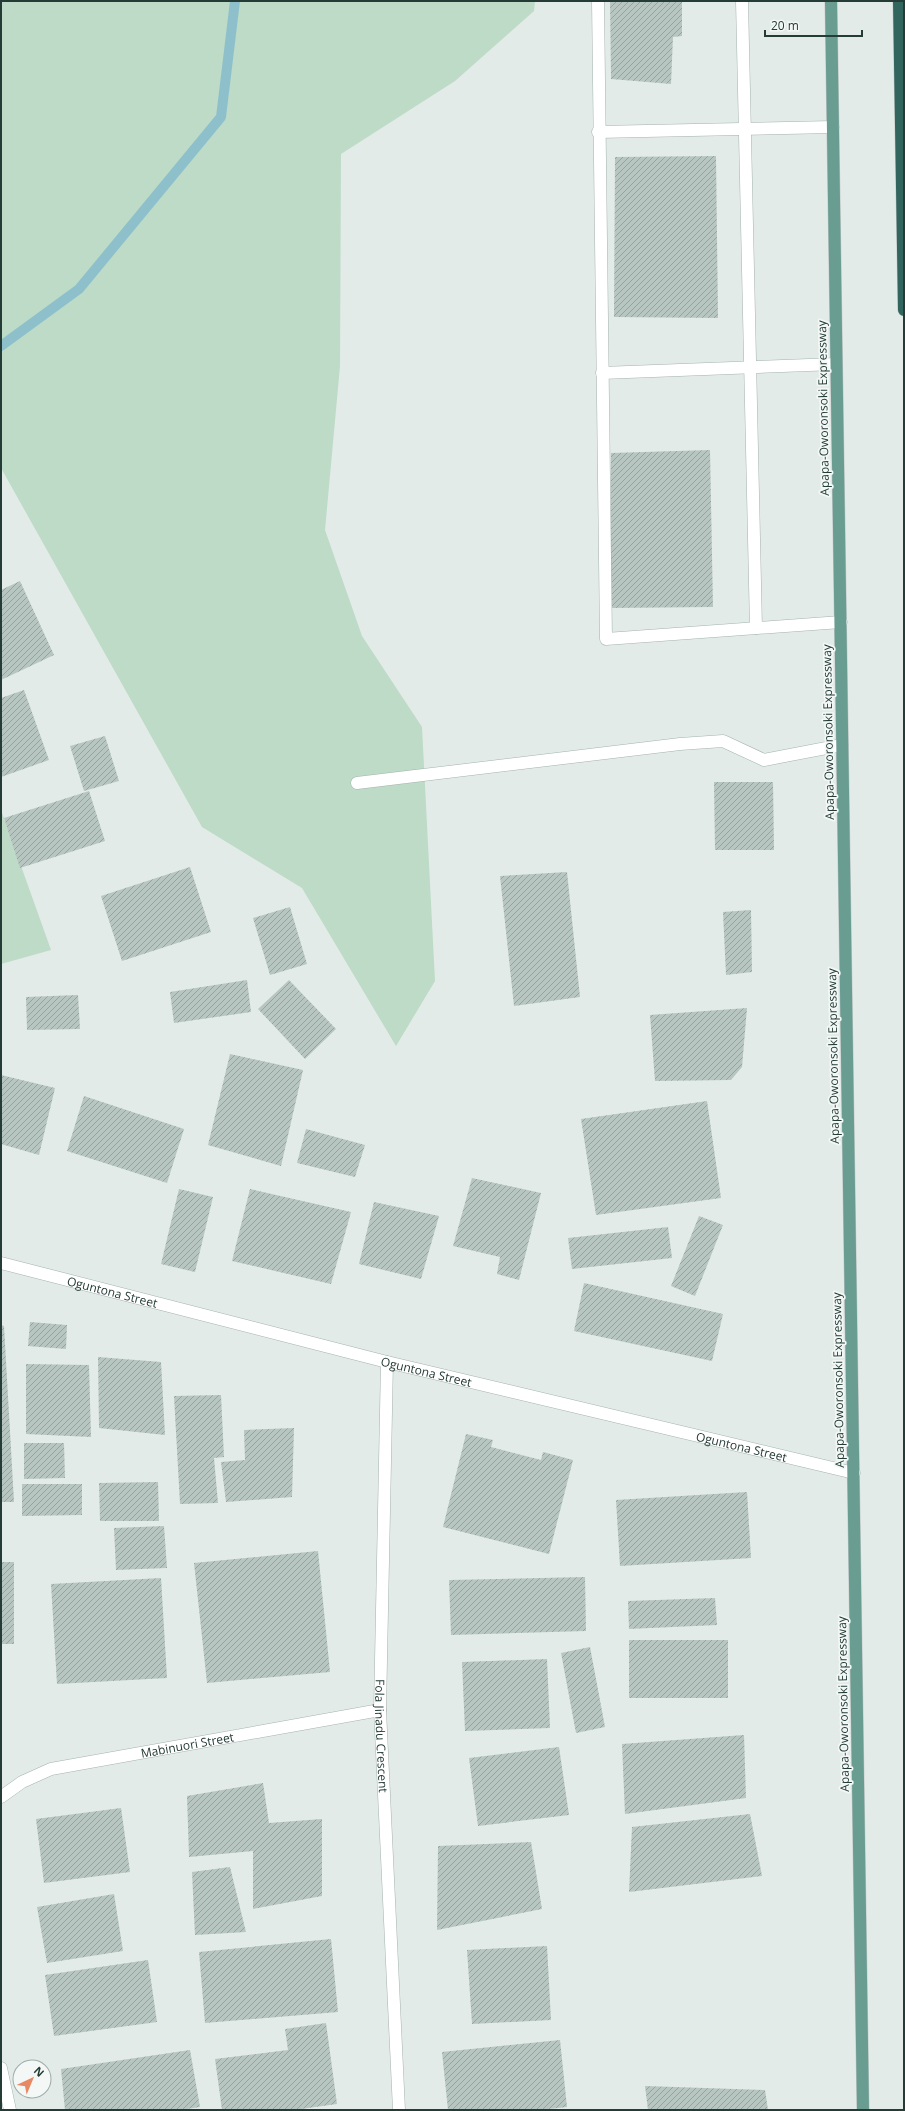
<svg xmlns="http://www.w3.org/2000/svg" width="905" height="2111" font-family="'Open Sans',sans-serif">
	<defs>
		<pattern id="building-hatch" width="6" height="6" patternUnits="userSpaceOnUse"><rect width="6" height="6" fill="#b8c6c1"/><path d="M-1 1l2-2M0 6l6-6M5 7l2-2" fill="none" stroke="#95a29e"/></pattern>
	</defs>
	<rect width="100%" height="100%" fill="#e2ebe8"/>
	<g fill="#bddbc6">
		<path d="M1,1H535L534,11L455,81L341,154L340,366L325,530L362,636L422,727L435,981L396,1046L302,888L202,827L1,468Z"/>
		<path d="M1,810L51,950L1,964Z"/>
	</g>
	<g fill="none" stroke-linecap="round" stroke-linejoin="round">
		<path stroke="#8ec0cc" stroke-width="10" d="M1,346L79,289L221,117L235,1"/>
	</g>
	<g fill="url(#building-hatch)">
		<path d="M610,1H682V36L673,37L671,84L611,79Z"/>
		<path d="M716,156L718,318L614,317L615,157Z"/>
		<path d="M710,450L713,607L611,608V453Z"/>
		<path d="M20,581L54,655L1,680V590Z"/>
		<path d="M24,690L49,760L1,777V698Z"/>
		<path d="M105,736L119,781L84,791L70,746Z"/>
		<path d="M714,782H773L774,850H715Z"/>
		<path d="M89,791L105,841L20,868L4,818Z"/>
		<path d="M190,867L211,932L122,961L101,896Z"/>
		<path d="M567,872L580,997L514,1006L500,876Z"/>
		<path d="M290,907L307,964L270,975L253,918Z"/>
		<path d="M751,910L752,972L726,975L723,912Z"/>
		<path d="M247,980L251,1012L174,1023L170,992Z"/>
		<path d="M289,980L336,1029L305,1059L258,1009Z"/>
		<path d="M78,995L80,1029L27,1030L26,997Z"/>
		<path d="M747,1008L742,1067L731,1080L655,1081L650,1015Z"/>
		<path d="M230,1054L303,1070L281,1166L208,1145Z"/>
		<path d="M1,1075L55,1088L39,1155L1,1144Z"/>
		<path d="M84,1096L184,1129L167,1183L67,1151Z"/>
		<path d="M707,1101L721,1198L596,1215L581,1119Z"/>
		<path d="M306,1129L365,1145L355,1177L297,1163Z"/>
		<path d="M472,1178L541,1193L519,1280L497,1274L500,1257L453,1246Z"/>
		<path d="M179,1189L213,1197L195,1272L161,1264Z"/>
		<path d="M250,1189L351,1212L331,1284L232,1261Z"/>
		<path d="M374,1202L439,1216L421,1279L359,1264Z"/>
		<path d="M699,1216L723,1225L695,1296L671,1286Z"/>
		<path d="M668,1227L672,1258L572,1269L568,1238Z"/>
		<path d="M584,1283L723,1314L712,1361L574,1331Z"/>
		<path d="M30,1322L67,1325L66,1349L28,1346Z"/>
		<path d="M1,1325L4,1326L14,1502H1Z"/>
		<path d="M98,1357L161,1362L165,1435L99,1428Z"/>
		<path d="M26,1364L89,1365L91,1437L26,1434Z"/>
		<path d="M221,1395L224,1457L214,1458L218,1503L180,1504L174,1396Z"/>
		<path d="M294,1428L292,1497L226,1502L221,1462L245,1460L244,1430Z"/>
		<path d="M466,1434L493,1440L491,1447L541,1460L543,1452L573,1460L549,1554L443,1527Z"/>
		<path d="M24,1443H64L65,1478L24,1479Z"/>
		<path d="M158,1482L159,1521H100L99,1483Z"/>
		<path d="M22,1484H82V1515L22,1516Z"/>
		<path d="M747,1492L751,1558L620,1566L616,1500Z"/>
		<path d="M164,1526L167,1568L116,1570L114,1528Z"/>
		<path d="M318,1551L330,1672L207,1683L194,1563Z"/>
		<rect x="1" y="1562" width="13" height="82"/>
		<path d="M585,1577L586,1631L451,1635L449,1580Z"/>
		<path d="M161,1578L167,1678L57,1684L51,1584Z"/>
		<path d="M715,1598L717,1625L629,1629L628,1601Z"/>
		<rect x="629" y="1640" width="99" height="58"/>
		<path d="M590,1647L605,1727L576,1733L561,1653Z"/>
		<path d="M547,1659L550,1728L465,1731L462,1662Z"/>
		<path d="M744,1735L746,1798L625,1814L622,1744Z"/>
		<path d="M559,1747L569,1815L478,1826L469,1758Z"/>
		<path d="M263,1783L269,1823L322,1819V1896L253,1909V1851L189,1857L187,1796Z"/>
		<path d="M121,1808L130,1872L44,1883L36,1819Z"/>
		<path d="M750,1814L762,1876L629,1892L632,1827Z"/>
		<path d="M531,1842L542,1909L437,1930L438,1846Z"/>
		<path d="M230,1867L246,1932L195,1935L192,1872Z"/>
		<path d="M114,1894L123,1951L47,1963L37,1907Z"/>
		<path d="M331,1939L338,2012L205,2023L199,1952Z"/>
		<path d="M547,1946L551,2020L472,2024L467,1950Z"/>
		<path d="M148,1960L157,2022L54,2036L45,1975Z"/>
		<path d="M326,2023L337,2104L294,2110H222L215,2059L288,2050L285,2029Z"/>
		<path d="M560,2040L567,2107L540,2110H448L442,2052Z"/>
		<path d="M190,2050L200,2107L181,2110H65L61,2069Z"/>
		<path d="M645,2086L765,2090L768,2110H648Z"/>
	</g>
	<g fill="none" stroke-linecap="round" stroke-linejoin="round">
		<g stroke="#a5b3af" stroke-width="13">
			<g id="service">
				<path d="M598,1L606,639L841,622"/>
				<path d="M742,1L756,628"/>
				<path d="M598,132L833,127"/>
				<path d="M602,373L836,364"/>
				<path d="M357,783L680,744L723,741L764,760L842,745"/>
			</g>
		</g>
		<g stroke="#a5b3af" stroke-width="13">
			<g id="minor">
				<path id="s1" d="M1,1263L387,1362L854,1473"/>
				<path id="s2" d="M387,1362L380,1710L399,2110"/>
				<path id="s3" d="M1,1797L22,1782L51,1769L380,1710"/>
				<path d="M1,2068L10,2110"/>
			</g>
		</g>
		<g stroke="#c2c8c7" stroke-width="13">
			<path id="primary" d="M831,1L863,2110"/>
		</g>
		<g stroke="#c2c8c7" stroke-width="13">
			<path id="motorway" d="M899,1L904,310"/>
		</g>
		<use href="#service" stroke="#fff" stroke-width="12"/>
		<use href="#minor" stroke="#fff" stroke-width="12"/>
		<use href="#primary" stroke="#6a9d92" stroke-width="12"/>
		<use href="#motorway" stroke="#32655d" stroke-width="12"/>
	</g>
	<g text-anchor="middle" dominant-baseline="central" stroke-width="3.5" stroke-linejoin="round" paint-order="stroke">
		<g font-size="12" fill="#243b36" stroke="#f3f8f6">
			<text transform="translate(823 408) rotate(-91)">Apapa-Oworonsoki Expressway</text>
			<text transform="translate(828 732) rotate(-91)">Apapa-Oworonsoki Expressway</text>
			<text transform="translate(833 1056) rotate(-91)">Apapa-Oworonsoki Expressway</text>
			<text stroke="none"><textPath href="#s1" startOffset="115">Oguntona Street</textPath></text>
			<text stroke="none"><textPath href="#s1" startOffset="439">Oguntona Street</textPath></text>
			<text transform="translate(838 1380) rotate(-91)">Apapa-Oworonsoki Expressway</text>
			<text stroke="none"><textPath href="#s1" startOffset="763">Oguntona Street</textPath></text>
			<text transform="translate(843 1704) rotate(-91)">Apapa-Oworonsoki Expressway</text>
			<text stroke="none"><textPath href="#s2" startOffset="374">Fola Jinadu Crescent</textPath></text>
			<text stroke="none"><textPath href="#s3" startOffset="196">Mabinuori Street</textPath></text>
		</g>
	</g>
	<rect width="905" height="2111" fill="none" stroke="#243b36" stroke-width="4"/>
	<g transform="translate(32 2079) rotate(44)"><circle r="19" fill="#f3f8f6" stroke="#a0aca9"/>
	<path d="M0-3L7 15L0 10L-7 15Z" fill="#e78a64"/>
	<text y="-6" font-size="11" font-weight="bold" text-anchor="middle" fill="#243b36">N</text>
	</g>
	<path d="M765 30v6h97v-6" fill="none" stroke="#243b36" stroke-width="2"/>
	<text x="771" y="30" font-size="12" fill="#243b36" stroke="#f3f8f6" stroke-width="3" paint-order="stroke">20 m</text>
</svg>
